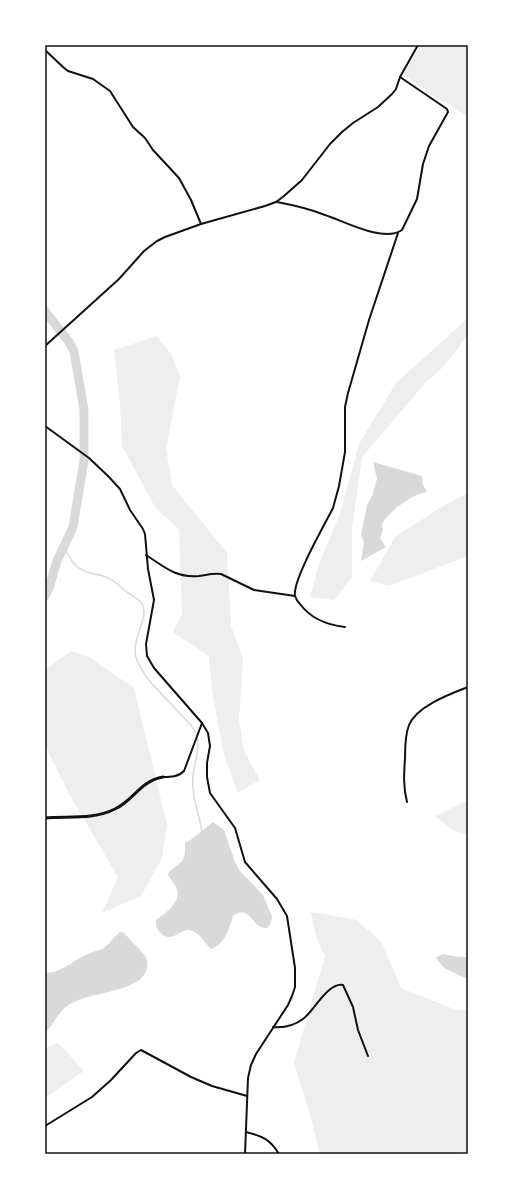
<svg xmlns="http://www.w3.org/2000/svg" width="513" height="1199" font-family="Lato,sans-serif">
	<rect width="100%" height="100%" fill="#fff"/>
	<g fill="#eee">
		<path d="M421,45H468V117L447,103L434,97L403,74Z"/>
		<path d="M468,318V334L456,351L441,369L426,382L362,457L352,529V577L334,600L310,597L319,564L340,514L359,444L396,383Z"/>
		<path d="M157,336L171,354L180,376L166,449L172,485L227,553L231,626L243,659L239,720L244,751L260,780L238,793L224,755L212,691L209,656L173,632L182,614L179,530L155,507L122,446L120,405L114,350Z"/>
		<path d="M468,493V556L389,586L370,581L395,537L443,506Z"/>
		<path d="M71,651L89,657L134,688L167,825L162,858L141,896L102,913L118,877L69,794L45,745V670Z"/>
		<path d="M468,800V835L453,830L435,816Z"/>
		<path d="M311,912L357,920L382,943L401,988L456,1010L468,1009V1151L438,1154H320L309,1111L294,1063L325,956L316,936Z"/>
		<path d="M58,1043L84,1071L45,1098V1048Z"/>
	</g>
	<g fill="#d9d9d9">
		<path d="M373,462L422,476C422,480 422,486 426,489V492L414,496L397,507L385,519L382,524L383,530L380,538L386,547L361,561L364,542L361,535L367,505L372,496L377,479Z"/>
		<path d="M213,822L217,825L224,830L235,862L240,871L263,895L272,917L271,923L267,928C251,929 251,903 233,916C229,929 225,944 211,949C205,943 199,932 190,930C179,929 173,943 162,934C157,930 156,927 156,920C164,914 181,903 177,890C176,884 170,880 168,874C171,868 176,867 180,863C186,859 185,849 185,842H188Z"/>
		<path d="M120,932L124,933C131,941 139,948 145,956C151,965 145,978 136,982C115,994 89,993 68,1005C59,1011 53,1025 45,1033V973C62,973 75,959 90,953C95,951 101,950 105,947C111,943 114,936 120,932Z"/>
		<path d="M442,954L459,957H468V978L463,977L444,968L436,958Z"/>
	</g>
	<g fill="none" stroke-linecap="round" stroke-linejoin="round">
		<path stroke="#d9d9d9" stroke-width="1.5" d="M64,547C72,563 76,570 94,574C98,575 102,575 106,577C115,580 121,588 128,593C133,596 139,599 142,604C150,618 131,638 136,657C144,681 167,698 183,717C186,720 190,724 193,728C203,745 195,758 193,775C191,795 199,813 202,832"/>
		<path stroke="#d9d9d9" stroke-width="9" d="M45,311L69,342L74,351L84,410V461L73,527L57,561L49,588L45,596"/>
		<g stroke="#111" stroke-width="2">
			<path d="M45,50L63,67L68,71L93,79L110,91L133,127L145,138L153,150L179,178L191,200L201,224"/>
			<path d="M277,202C293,205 310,209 325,215C344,221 383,243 402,230L417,199L423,164L429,146L448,112L447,109L400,77"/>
			<path d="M45,346L119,279L144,251L157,241L165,237L201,224L265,206L276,202L284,196L302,180L330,144L342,132L353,123L378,107L392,94L396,89L400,77L418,45"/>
			<path d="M45,426L89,458L108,476L120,489L130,510L143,529L145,534L148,569L154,600L146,644L147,656L154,668L202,723L208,733L210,746L207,763V777L210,793L235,828L245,862L277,899L287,916L295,968V987L292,996L288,1005L256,1054L251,1065L248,1078L245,1154"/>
			<path d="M146,555C165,567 175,578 199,576C206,575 213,573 221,574L254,590L295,596"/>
			<path d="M345,627C327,625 311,619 300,604C298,602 296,599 295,596C292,581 325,524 333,508L339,486L345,452V407L348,393L369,320L398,233"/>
			<path d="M163,777C171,777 178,777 184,771L202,723"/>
			<path d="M407,802C403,787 404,773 405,758C405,747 405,735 409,725C417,706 450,694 468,687"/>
			<path d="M273,1027C284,1028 295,1025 303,1019C314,1011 328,982 343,985L353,1007L358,1030L368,1056"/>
			<path d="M45,1126L92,1097L111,1080L136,1053L141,1050L191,1077L212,1086L247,1096"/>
			<path d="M246,1132C262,1136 270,1139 279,1154"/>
		</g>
		<path stroke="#111" stroke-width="3" d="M45,818C68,816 93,820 115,809C134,800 140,781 163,777"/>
	</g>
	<rect width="513" height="1199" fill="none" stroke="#ffffff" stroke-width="92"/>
	<rect x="46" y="46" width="421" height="1107" fill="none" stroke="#111" stroke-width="1.5"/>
</svg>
